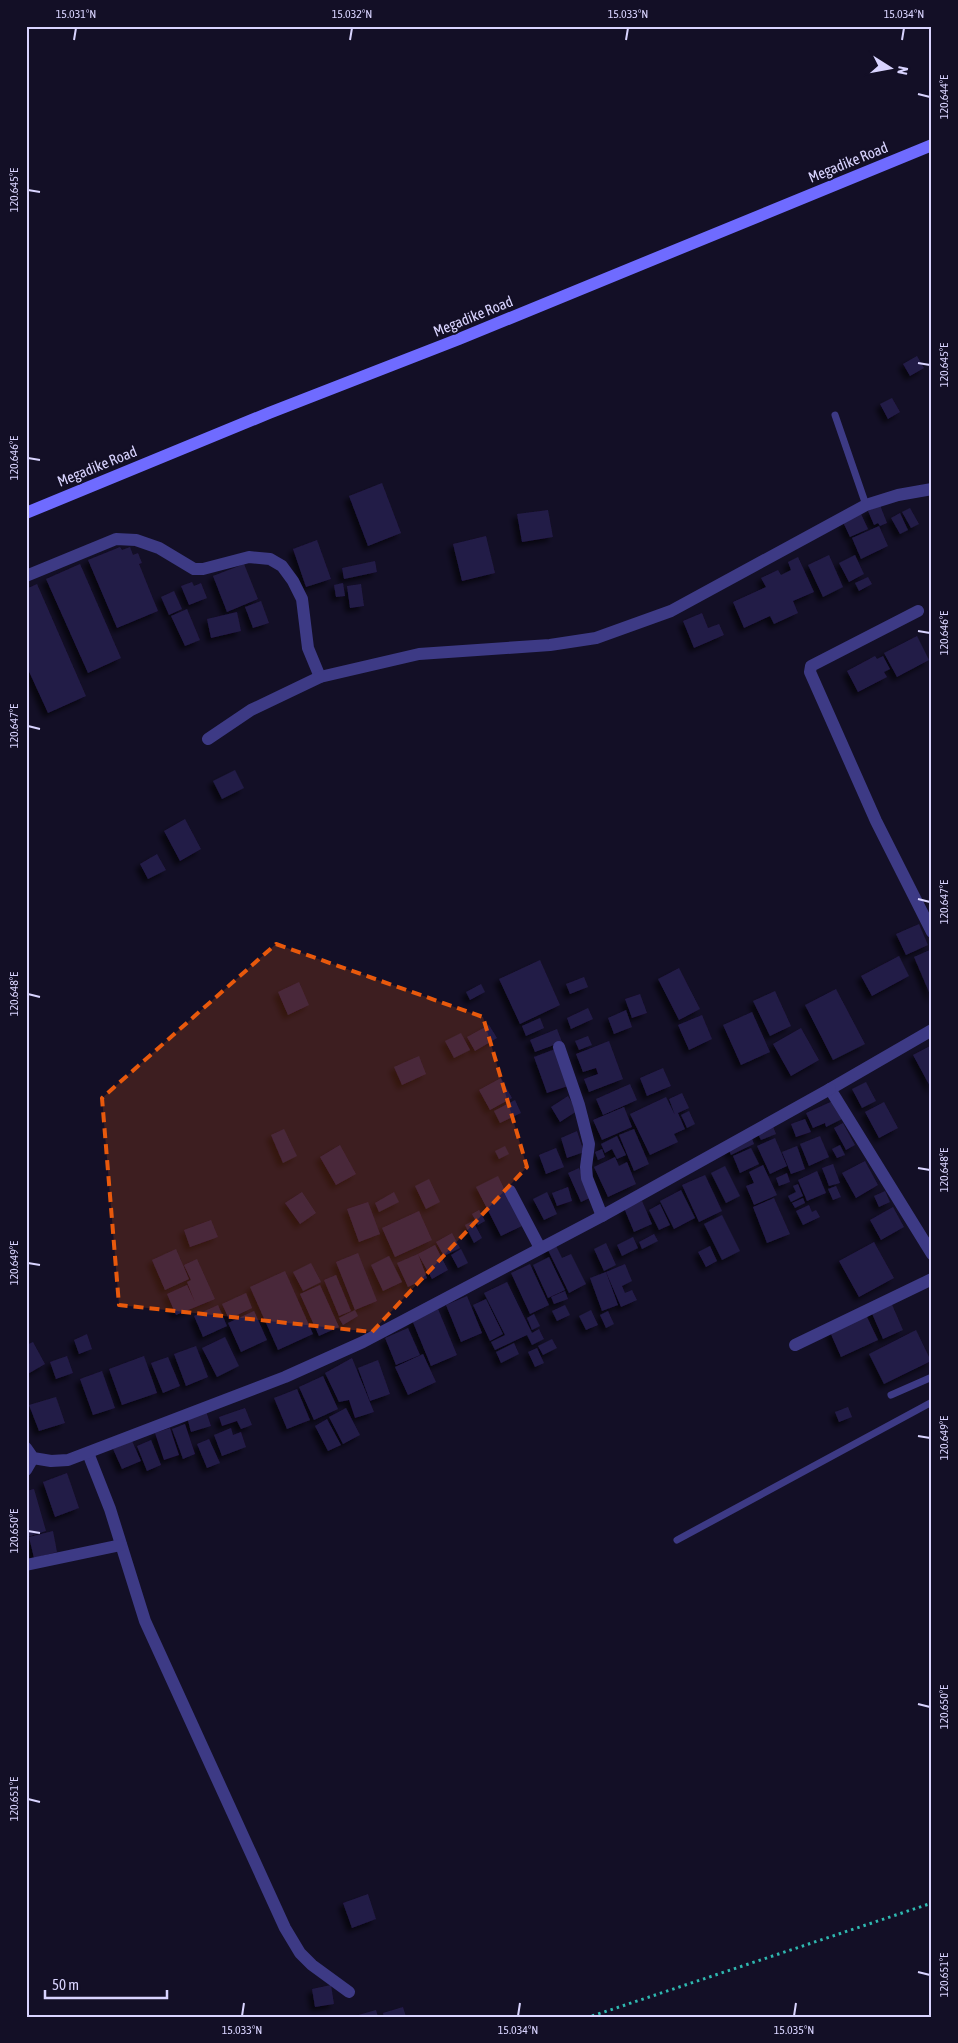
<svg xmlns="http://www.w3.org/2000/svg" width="958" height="2043" font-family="'Asap Condensed',sans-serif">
	<defs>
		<filter id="shadow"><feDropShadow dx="-4.5" dy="4.5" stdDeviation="2.5" flood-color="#0009"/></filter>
	</defs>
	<rect width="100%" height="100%" fill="#130f26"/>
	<g fill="#241b47" filter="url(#shadow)">
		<path d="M917,356L924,368L910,376L903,364Z"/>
		<path d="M892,398L900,412L888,419L880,404Z"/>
		<path d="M382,483L401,533L368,546L349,496Z"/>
		<path d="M880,505L887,523L880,526L878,523L874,525L868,511Z"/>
		<path d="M910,508L919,524L911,528L902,512Z"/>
		<path d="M548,510L553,537L522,542L517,514Z"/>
		<path d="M900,513L908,530L900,534L891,518Z"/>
		<path d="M861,514L868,529L850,537L843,522Z"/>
		<path d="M879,526L888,546L861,559L852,538Z"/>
		<path d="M486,536L495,573L462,581L453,544Z"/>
		<path d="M317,540L331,579L306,587L293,549Z"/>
		<path d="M120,547L122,550L130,547L133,555L138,553L142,563L139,564L158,611L117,628L88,560Z"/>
		<path d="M829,555L843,587L823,597L808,565Z"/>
		<path d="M855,555L864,574L849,582L839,563Z"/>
		<path d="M798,557L814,592L793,601L798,613L774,624L770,616L744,628L733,602L766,587L761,578L778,570L781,575L791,570L788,562Z"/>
		<path d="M375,561L377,572L344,579L342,568Z"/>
		<path d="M80,564L121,658L88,673L46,579Z"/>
		<path d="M244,564L258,599L227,612L213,576Z"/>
		<path d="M868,577L872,584L859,591L855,583Z"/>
		<path d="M192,582L194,586L201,583L207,598L189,605L181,586Z"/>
		<path d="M343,583L345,596L336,597L334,585Z"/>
		<path d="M37,584L86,696L48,713L26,665V589Z"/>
		<path d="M361,584L364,606L350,608L347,586Z"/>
		<path d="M174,591L182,609L169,615L161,597Z"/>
		<path d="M261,601L269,623L253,628L245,607Z"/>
		<path d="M187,609L200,640L185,646L171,616Z"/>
		<path d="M237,612L241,631L211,638L207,619Z"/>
		<path d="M702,613L708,628L719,624L724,635L694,648L683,621Z"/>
		<path d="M917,636L929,660L897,677L884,653Z"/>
		<path d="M875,656L877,659L883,656L890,669L884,672L887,677L858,692L847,671Z"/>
		<path d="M235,770L244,788L222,799L213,781Z"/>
		<path d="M185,819L201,849L180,861L164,831Z"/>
		<path d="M157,854L166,870L148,879L140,864Z"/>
		<path d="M919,924L928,945L906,955L896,934Z"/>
		<path d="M932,949V999L914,957Z"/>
		<path d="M899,956L909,976L872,996L861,976Z"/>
		<path d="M540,960L560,1005L520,1024L499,979Z"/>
		<path d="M679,968L700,1009L679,1020L658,979Z"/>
		<path d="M584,977L588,987L570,994L566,984Z"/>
		<path d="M299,982L309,1005L288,1015L278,992Z"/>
		<path d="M481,984L485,992L470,1000L466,992Z"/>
		<path d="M836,989L865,1044L833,1060L805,1005Z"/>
		<path d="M775,991L791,1026L770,1036L753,1001Z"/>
		<path d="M640,994L647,1013L632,1018L625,999Z"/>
		<path d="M588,1008L593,1019L571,1029L567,1018Z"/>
		<path d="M626,1010L632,1027L614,1034L608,1018Z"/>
		<path d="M752,1012L770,1052L741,1065L723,1025Z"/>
		<path d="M702,1015L712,1039L689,1050L678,1025Z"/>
		<path d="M540,1018L544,1028L526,1036L522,1026Z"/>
		<path d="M489,1025L497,1038L475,1051L467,1037Z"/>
		<path d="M801,1028L819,1060L791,1076L773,1044Z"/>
		<path d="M557,1029L562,1042L535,1052L530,1040Z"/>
		<path d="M461,1033L470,1050L454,1058L445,1041Z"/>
		<path d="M588,1036L592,1045L579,1050L575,1041Z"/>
		<path d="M609,1041L623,1079L589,1092L584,1079L598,1074L596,1068L583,1072L576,1054Z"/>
		<path d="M932,1045V1090L913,1055Z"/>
		<path d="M558,1048L571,1085L547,1093L534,1057Z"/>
		<path d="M419,1056L426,1074L402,1085L394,1067Z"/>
		<path d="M663,1068L671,1086L647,1096L640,1078Z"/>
		<path d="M501,1078L512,1098L490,1110L479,1090Z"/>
		<path d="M866,1082L876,1101L862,1108L852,1089Z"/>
		<path d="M630,1084L637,1100L603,1115L596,1099Z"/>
		<path d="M682,1093L689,1108L678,1113L685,1129L674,1134L678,1142L650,1155L630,1114L666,1097L675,1115L669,1099Z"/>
		<path d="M568,1096L577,1111L560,1122L551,1107Z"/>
		<path d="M515,1100L521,1113L500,1123L494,1111Z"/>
		<path d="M835,1100L844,1118L826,1127L825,1123L813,1128L806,1113Z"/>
		<path d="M884,1102L898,1128L879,1138L865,1112Z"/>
		<path d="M624,1107L632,1127L602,1140L593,1120Z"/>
		<path d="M689,1111L695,1124L687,1128L681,1115Z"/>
		<path d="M805,1119L811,1132L796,1137L791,1124Z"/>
		<path d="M843,1123L855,1145L846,1150L834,1128Z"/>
		<path d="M772,1124L776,1134L761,1140L756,1130Z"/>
		<path d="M284,1129L297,1156L283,1163L271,1135Z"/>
		<path d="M634,1129L649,1164L634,1171L619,1135Z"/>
		<path d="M577,1131L584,1152L567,1158L561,1138Z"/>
		<path d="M617,1136L626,1155L617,1159L612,1149L605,1153L601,1144Z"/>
		<path d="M751,1136L754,1144L731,1155L727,1146Z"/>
		<path d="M820,1136L829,1157L809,1166L800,1144Z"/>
		<path d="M775,1138L787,1166L770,1174L757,1146Z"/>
		<path d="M340,1145L356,1174L336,1185L320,1157Z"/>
		<path d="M840,1145L845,1155L837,1158L832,1149Z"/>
		<path d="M505,1146L509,1154L499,1159L495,1151Z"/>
		<path d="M797,1146L805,1169L791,1174L782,1152Z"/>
		<path d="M556,1148L564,1167L546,1174L539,1155Z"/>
		<path d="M751,1148L759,1164L740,1173L733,1156Z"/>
		<path d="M602,1149L605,1157L598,1160L595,1152Z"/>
		<path d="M615,1157L619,1166L627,1162L636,1184L608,1197L594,1167Z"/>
		<path d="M865,1161L878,1185L856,1198L842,1173Z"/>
		<path d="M833,1164L840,1183L829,1186L822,1168Z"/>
		<path d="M763,1165L777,1195L754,1205L746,1186L754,1183L749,1172Z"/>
		<path d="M725,1166L740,1196L726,1203L711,1173Z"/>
		<path d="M579,1168L592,1197L581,1202L568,1173Z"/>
		<path d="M817,1171L826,1193L807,1201L798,1180Z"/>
		<path d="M787,1173L790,1182L779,1186L776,1178Z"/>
		<path d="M705,1175L722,1211L699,1222L682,1185Z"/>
		<path d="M498,1176L522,1226L501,1236L476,1187Z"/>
		<path d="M429,1179L440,1202L426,1209L415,1186Z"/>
		<path d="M798,1184L803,1196L791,1202L788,1196L796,1192L793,1186Z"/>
		<path d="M836,1186L841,1197L833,1200L828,1189Z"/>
		<path d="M568,1187L572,1201L557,1206L552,1193Z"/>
		<path d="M681,1190L695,1218L674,1229L660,1201Z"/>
		<path d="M885,1191L890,1202L879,1207L874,1196Z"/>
		<path d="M302,1192L316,1213L300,1224L285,1203Z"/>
		<path d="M394,1192L399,1202L379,1212L375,1203Z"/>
		<path d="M547,1192L557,1214L544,1220L533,1199Z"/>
		<path d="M774,1198L790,1234L767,1243L753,1207Z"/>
		<path d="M803,1198L805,1203L795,1208L792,1203Z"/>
		<path d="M642,1201L652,1224L634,1232L624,1208Z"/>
		<path d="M368,1202L380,1234L359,1242L347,1209Z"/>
		<path d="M660,1204L670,1225L659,1230L649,1210Z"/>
		<path d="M809,1205L812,1212L816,1210L820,1217L803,1225L796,1211Z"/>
		<path d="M893,1207L904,1227L881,1240L870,1220Z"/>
		<path d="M479,1210L485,1221L478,1225L472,1214Z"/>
		<path d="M419,1211L432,1240L395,1257L382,1228Z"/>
		<path d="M722,1215L740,1251L722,1260L704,1224Z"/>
		<path d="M211,1220L218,1237L190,1247L184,1230Z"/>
		<path d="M473,1221L482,1238L474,1243L465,1225Z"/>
		<path d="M452,1233L460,1248L444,1256L436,1242Z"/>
		<path d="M654,1234L658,1241L642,1249L639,1242Z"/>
		<path d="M633,1237L638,1248L622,1256L617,1245Z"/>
		<path d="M554,1242L562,1258L571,1254L586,1284L569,1293L546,1246Z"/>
		<path d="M874,1242L894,1278L859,1297L839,1261Z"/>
		<path d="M606,1243L616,1265L604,1271L594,1249Z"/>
		<path d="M435,1245L448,1270L432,1279L418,1254L427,1278L408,1287L397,1263L418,1254Z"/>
		<path d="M710,1246L717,1261L706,1267L698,1252Z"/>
		<path d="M176,1249L189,1279L165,1290L152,1260Z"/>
		<path d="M461,1249L468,1263L458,1268L451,1255Z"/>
		<path d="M358,1253L377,1301L355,1310L336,1262Z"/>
		<path d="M389,1256L402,1282L383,1291L371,1265Z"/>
		<path d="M549,1257L565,1290L548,1298L533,1265Z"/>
		<path d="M197,1259L215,1299L176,1315L167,1294L187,1285L195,1302L187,1282L191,1280L184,1265Z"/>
		<path d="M311,1263L321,1282L303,1291L293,1272Z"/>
		<path d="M530,1264L549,1305L530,1314L511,1273Z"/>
		<path d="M625,1264L632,1281L622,1286L625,1293L632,1290L637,1300L621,1307L606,1272Z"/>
		<path d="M285,1271L313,1334L278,1350L250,1287Z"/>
		<path d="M606,1272L618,1305L602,1311L590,1278Z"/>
		<path d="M336,1275L351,1311L339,1316L324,1280Z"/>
		<path d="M507,1282L532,1333L539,1329L544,1339L532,1345L527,1335L495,1350L491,1342L505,1335L484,1293Z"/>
		<path d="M320,1285L339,1327L319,1336L300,1294Z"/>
		<path d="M565,1291L568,1299L554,1304L551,1297Z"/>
		<path d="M246,1293L252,1308L229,1319L222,1304Z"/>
		<path d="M467,1296L482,1333L461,1342L446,1305Z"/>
		<path d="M486,1299L503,1334L490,1341L473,1305Z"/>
		<path d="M890,1300L903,1330L883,1339L870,1309Z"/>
		<path d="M218,1305L227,1326L203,1337L194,1316Z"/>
		<path d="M565,1305L570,1315L557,1321L552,1311Z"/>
		<path d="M438,1309L457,1355L431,1366L412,1320Z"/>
		<path d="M355,1310L358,1316L343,1325L339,1318Z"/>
		<path d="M591,1310L598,1325L586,1330L579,1316Z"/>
		<path d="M254,1311L267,1340L241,1352L228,1323Z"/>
		<path d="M608,1311L614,1324L606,1328L600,1315Z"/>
		<path d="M534,1314L540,1326L532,1330L527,1318Z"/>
		<path d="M866,1315L878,1340L841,1357L830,1332Z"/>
		<path d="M408,1328L420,1355L396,1365L385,1338Z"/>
		<path d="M916,1330L931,1361L884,1384L869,1354Z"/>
		<path d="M87,1334L92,1349L79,1354L74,1340Z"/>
		<path d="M225,1337L239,1366L217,1377L202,1348Z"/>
		<path d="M552,1339L557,1348L543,1355L538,1346Z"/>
		<path d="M33,1342L45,1364L26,1375V1345Z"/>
		<path d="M514,1343L519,1354L501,1363L496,1352Z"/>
		<path d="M196,1346L208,1377L186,1386L174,1354Z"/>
		<path d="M537,1348L544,1363L535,1367L528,1352Z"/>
		<path d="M423,1354L436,1382L408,1395L395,1367Z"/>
		<path d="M67,1356L73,1373L56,1379L50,1362Z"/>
		<path d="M144,1356L157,1393L122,1405L109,1369Z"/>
		<path d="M168,1357L180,1386L163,1393L151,1363Z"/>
		<path d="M352,1358L374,1412L355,1418L349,1400L339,1402L325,1373Z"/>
		<path d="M378,1360L390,1394L370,1401L358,1368Z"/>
		<path d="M102,1371L115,1408L93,1415L80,1379Z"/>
		<path d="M323,1376L338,1409L314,1420L299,1387Z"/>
		<path d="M297,1389L310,1420L287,1429L274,1398Z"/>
		<path d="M56,1397L65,1423L39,1431L29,1405Z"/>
		<path d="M848,1407L852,1417L839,1422L835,1412Z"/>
		<path d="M245,1408L252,1425L241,1429L237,1421L222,1426L219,1417Z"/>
		<path d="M346,1408L360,1435L343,1444L329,1417Z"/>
		<path d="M206,1411L211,1426L191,1432L187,1417Z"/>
		<path d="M327,1419L341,1445L328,1451L315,1426Z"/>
		<path d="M185,1424L195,1454L183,1459L172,1429Z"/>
		<path d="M170,1428L179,1455L164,1460L155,1433Z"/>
		<path d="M231,1428L233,1435L241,1432L246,1447L222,1456L214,1435Z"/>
		<path d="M209,1439L220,1463L207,1468L197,1444Z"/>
		<path d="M151,1440L161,1465L147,1471L137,1446Z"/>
		<path d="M132,1441L141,1461L122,1469L113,1449Z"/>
		<path d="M67,1473L79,1508L55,1517L43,1482Z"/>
		<path d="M34,1489L46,1531L27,1537L26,1491Z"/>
		<path d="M53,1531L57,1552L34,1558L29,1537Z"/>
		<path d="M368,1894L376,1919L352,1928L343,1903Z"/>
		<path d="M331,1985L334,2004L315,2007L312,1989Z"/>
		<path d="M403,2007L406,2017H384L383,2013Z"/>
		<path d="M376,2010L378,2017H355V2016Z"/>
	</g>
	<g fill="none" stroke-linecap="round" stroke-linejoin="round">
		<path stroke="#2fb8b0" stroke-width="3" stroke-dasharray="2.5 4" stroke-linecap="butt" d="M592,2016L932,1903"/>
		<g stroke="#3d3a85" stroke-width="7">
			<path d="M835,415L866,505"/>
			<path d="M891,1395L932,1377"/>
			<path d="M677,1540L932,1402"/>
		</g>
		<g stroke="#3d3a85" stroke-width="12">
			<path d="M26,576L116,539L136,540L159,548L194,569H203L249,557L270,559L282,566L293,581L302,599L308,648L320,677"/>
			<path d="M918,611L811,666L810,672L876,821L932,932"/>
			<path d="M208,739L251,710L320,677L419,654L550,645L596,638L671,611L866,505L898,495L932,489"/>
			<path d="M559,1047L579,1105L589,1144L586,1167L587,1178L602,1216"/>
			<path d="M510,1191L540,1248"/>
			<path d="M795,1345L932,1279"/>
			<path d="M88,1453L110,1509L145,1621L285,1928L300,1953L312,1965L349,1992"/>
			<path d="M26,1470L33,1458"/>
			<path d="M26,1565L121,1545"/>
		</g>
		<g stroke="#3d3a85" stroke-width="12">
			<path d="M932,1030L830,1089L932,1254"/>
			<path d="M26,1448L33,1458L51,1461L68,1460L285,1377L363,1342L602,1216L830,1089"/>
		</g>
		<path stroke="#6f6bff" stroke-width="12" d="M26,513L269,413L459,339L932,145"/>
	</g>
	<path fill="#e8590c" fill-opacity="0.2" stroke="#e8590c" stroke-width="4" stroke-dasharray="10 6" stroke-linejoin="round" d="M276,944L483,1017L527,1167L372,1332L119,1305L102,1098Z"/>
	<path fill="none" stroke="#d9d4ff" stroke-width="2" d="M74,40L76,28M350,40L352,28M626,40L628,28M902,40L904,28M918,94L930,97M28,190L40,192M918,363L930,365M28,458L40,460M918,631L930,633M28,726L40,729M918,899L930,902M28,994L40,997M918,1168L930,1170M28,1263L40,1265M918,1436L930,1438M28,1531L40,1533M918,1704L930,1707M28,1799L40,1802M918,1972L930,1975M242,2016L244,2003M518,2016L520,2003M794,2016L796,2003"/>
	<g text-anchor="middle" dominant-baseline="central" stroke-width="4" stroke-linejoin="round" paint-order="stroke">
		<g font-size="15" fill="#d9d4ff" stroke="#130f26">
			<text transform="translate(848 162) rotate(-22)">Megadike Road</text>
			<text transform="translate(473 316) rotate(-22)">Megadike Road</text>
			<text transform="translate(97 466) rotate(-22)">Megadike Road</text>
		</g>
	</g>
	<rect width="958" height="2043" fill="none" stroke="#130f26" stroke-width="55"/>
	<g transform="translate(890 68) rotate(101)" stroke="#130f26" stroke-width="4" paint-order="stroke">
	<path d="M0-4L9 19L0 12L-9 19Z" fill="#d9d4ff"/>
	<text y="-8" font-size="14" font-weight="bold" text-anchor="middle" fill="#d9d4ff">N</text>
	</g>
	<path d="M45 1990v8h122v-8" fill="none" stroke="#d9d4ff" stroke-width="2.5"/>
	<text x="52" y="1990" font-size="15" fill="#d9d4ff" stroke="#130f26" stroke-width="4" paint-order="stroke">50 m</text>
	<rect x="28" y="28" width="902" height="1988" fill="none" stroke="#d9d4ff" stroke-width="2"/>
	<g font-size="12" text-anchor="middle" fill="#d9d4ff">
		<text x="76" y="18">15.031°N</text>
		<text x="352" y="18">15.032°N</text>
		<text x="628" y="18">15.033°N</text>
		<text x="904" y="18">15.034°N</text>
		<text transform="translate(944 97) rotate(-90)" y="4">120.644°E</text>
		<text transform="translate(14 190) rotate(-90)" y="4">120.645°E</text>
		<text transform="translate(944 365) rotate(-90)" y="4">120.645°E</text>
		<text transform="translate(14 458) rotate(-90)" y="4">120.646°E</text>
		<text transform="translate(944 633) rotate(-90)" y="4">120.646°E</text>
		<text transform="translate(14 726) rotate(-90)" y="4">120.647°E</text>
		<text transform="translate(944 902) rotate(-90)" y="4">120.647°E</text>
		<text transform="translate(14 994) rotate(-90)" y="4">120.648°E</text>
		<text transform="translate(944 1170) rotate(-90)" y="4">120.648°E</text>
		<text transform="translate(14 1263) rotate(-90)" y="4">120.649°E</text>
		<text transform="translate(944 1438) rotate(-90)" y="4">120.649°E</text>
		<text transform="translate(14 1531) rotate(-90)" y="4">120.650°E</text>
		<text transform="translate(944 1707) rotate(-90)" y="4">120.650°E</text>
		<text transform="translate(14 1799) rotate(-90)" y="4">120.651°E</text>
		<text transform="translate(944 1975) rotate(-90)" y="4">120.651°E</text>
		<text x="242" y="2034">15.033°N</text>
		<text x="518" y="2034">15.034°N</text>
		<text x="794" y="2034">15.035°N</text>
	</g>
</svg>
